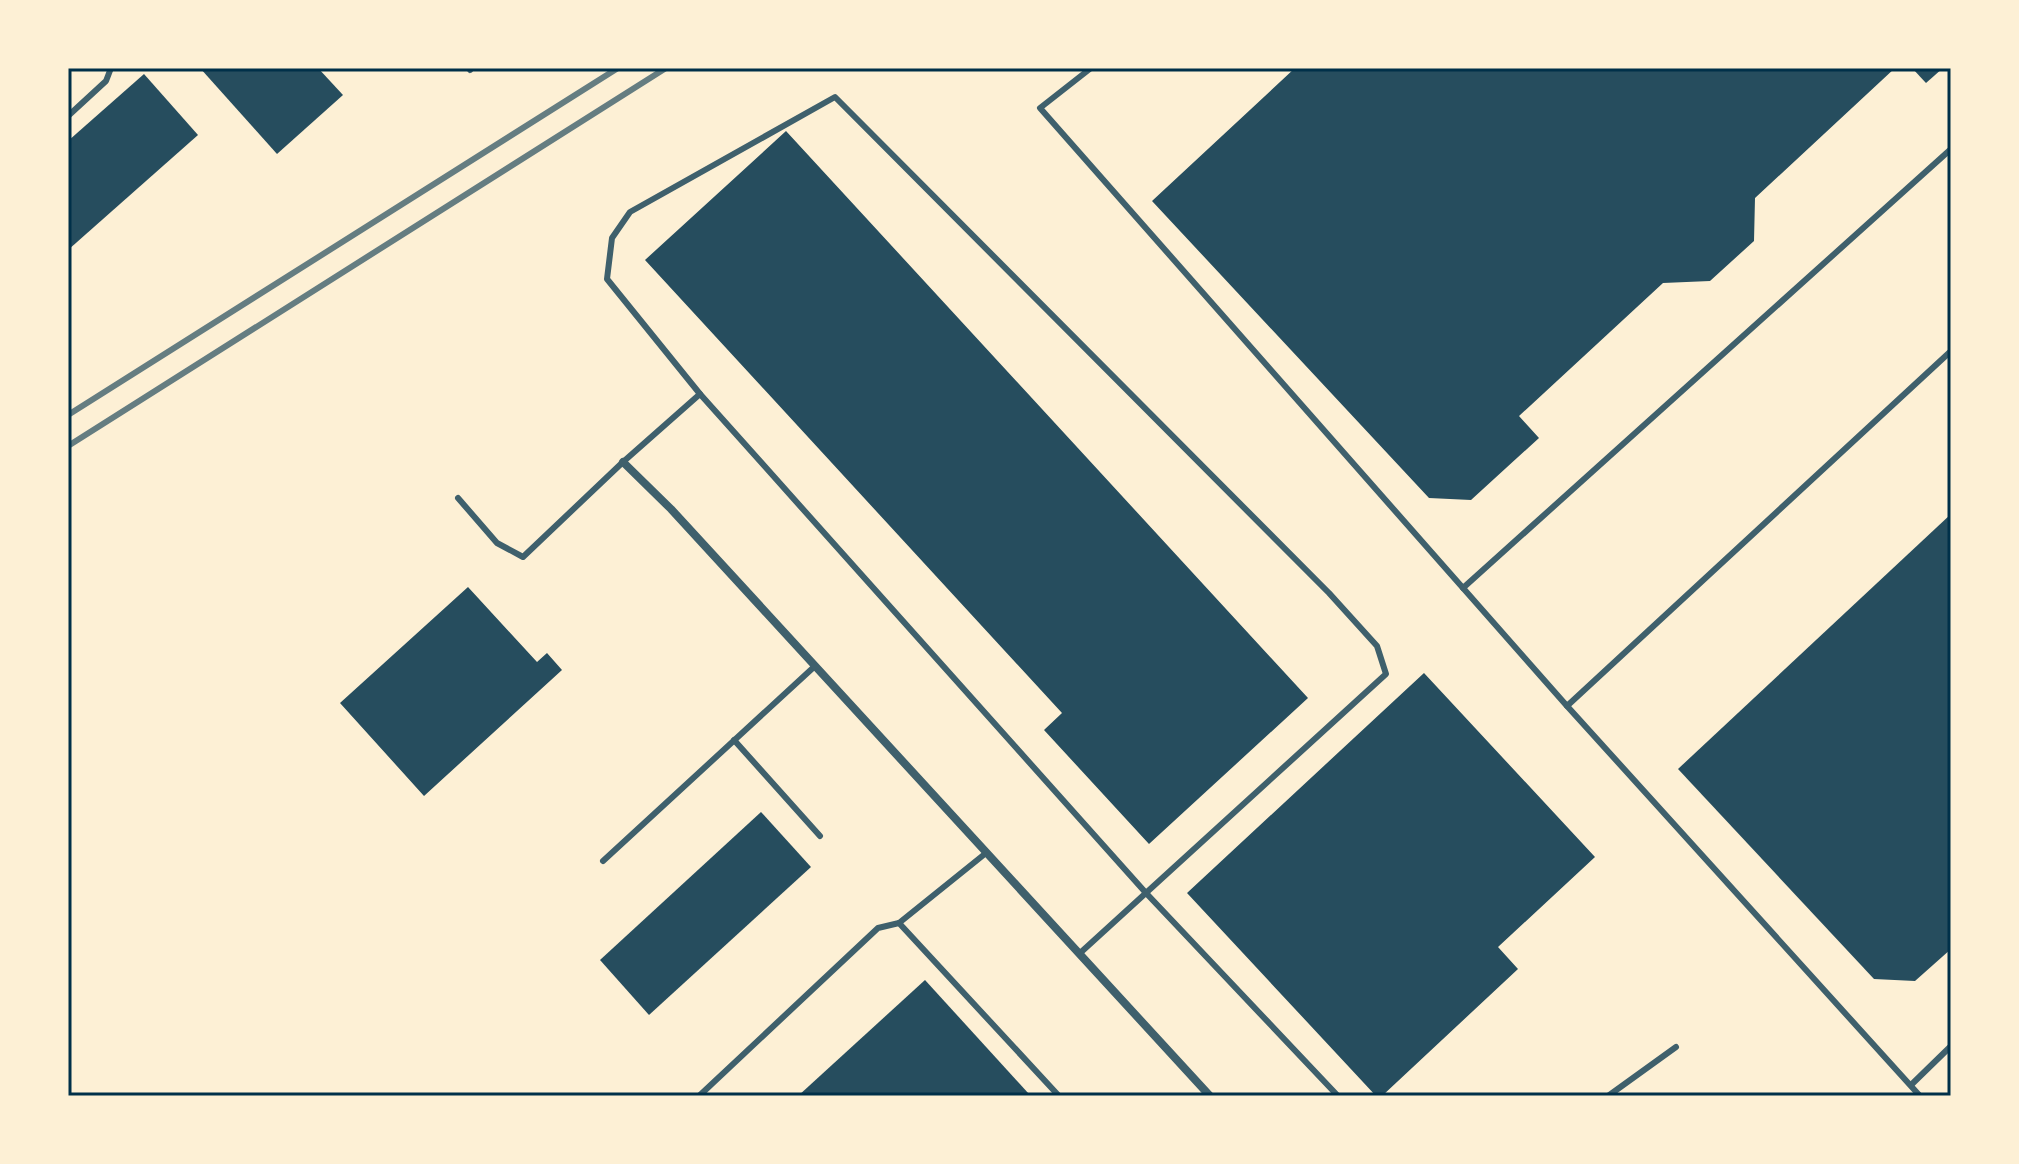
<svg xmlns="http://www.w3.org/2000/svg" width="2019" height="1164" font-family="Ubuntu,sans-serif">
	<rect width="100%" height="100%" fill="#fdf0d5"/>
	<g fill="#264d5e">
		<path d="M200,68H318L343,95L277,154Z"/>
		<path d="M1295,68H1895L1755,198L1754,241L1710,281L1663,283L1519,416L1539,438L1471,500L1429,498L1152,201Z"/>
		<path d="M1912,68H1943L1926,83Z"/>
		<path d="M144,74L198,135L68,250V141Z"/>
		<path d="M786,131L1308,698L1149,844L1044,730L1062,713L645,260Z"/>
		<path d="M1951,514V949L1915,981L1874,979L1678,769Z"/>
		<path d="M468,587L537,662L547,653L562,670L424,796L340,703Z"/>
		<path d="M1424,673L1595,857L1498,947L1518,969L1382,1096H1376L1187,893Z"/>
		<path d="M761,812L811,867L649,1015L600,960Z"/>
		<path d="M925,980L1029,1094L1026,1096H798Z"/>
	</g>
	<g fill="none" stroke-linecap="round" stroke-linejoin="round">
		<g stroke="#3f606c" stroke-width="6">
			<path d="M469,68L470,70"/>
			<path d="M1091,68L1040,108L1567,706L1920,1096"/>
			<path d="M68,116L106,81L111,68"/>
			<path d="M700,394L1146,893L1338,1096"/>
			<path d="M458,498L497,543L523,557L623,462L700,394L607,279L612,238L630,212L835,97L1329,593L1377,646L1386,674L1079,954"/>
			<path d="M1463,588L1951,149"/>
			<path d="M1567,706L1951,351"/>
			<path d="M734,740L820,836"/>
			<path d="M603,861L815,666"/>
			<path d="M899,923L986,853"/>
			<path d="M1911,1085L1951,1046"/>
			<path d="M699,1096L878,928L899,923L1059,1096"/>
			<path d="M1608,1096L1676,1047"/>
		</g>
		<path stroke="#3f606c" stroke-width="8" d="M623,462L671,509L1210,1096"/>
		<g stroke="#657d81" stroke-width="6">
			<path d="M68,415L618,68"/>
			<path d="M68,446L666,68"/>
		</g>
	</g>
	<rect width="2019" height="1164" fill="none" stroke="#fdf0d5" stroke-width="140"/>
	<rect x="70" y="70" width="1879" height="1024" fill="none" stroke="#003049" stroke-width="3"/>
</svg>
